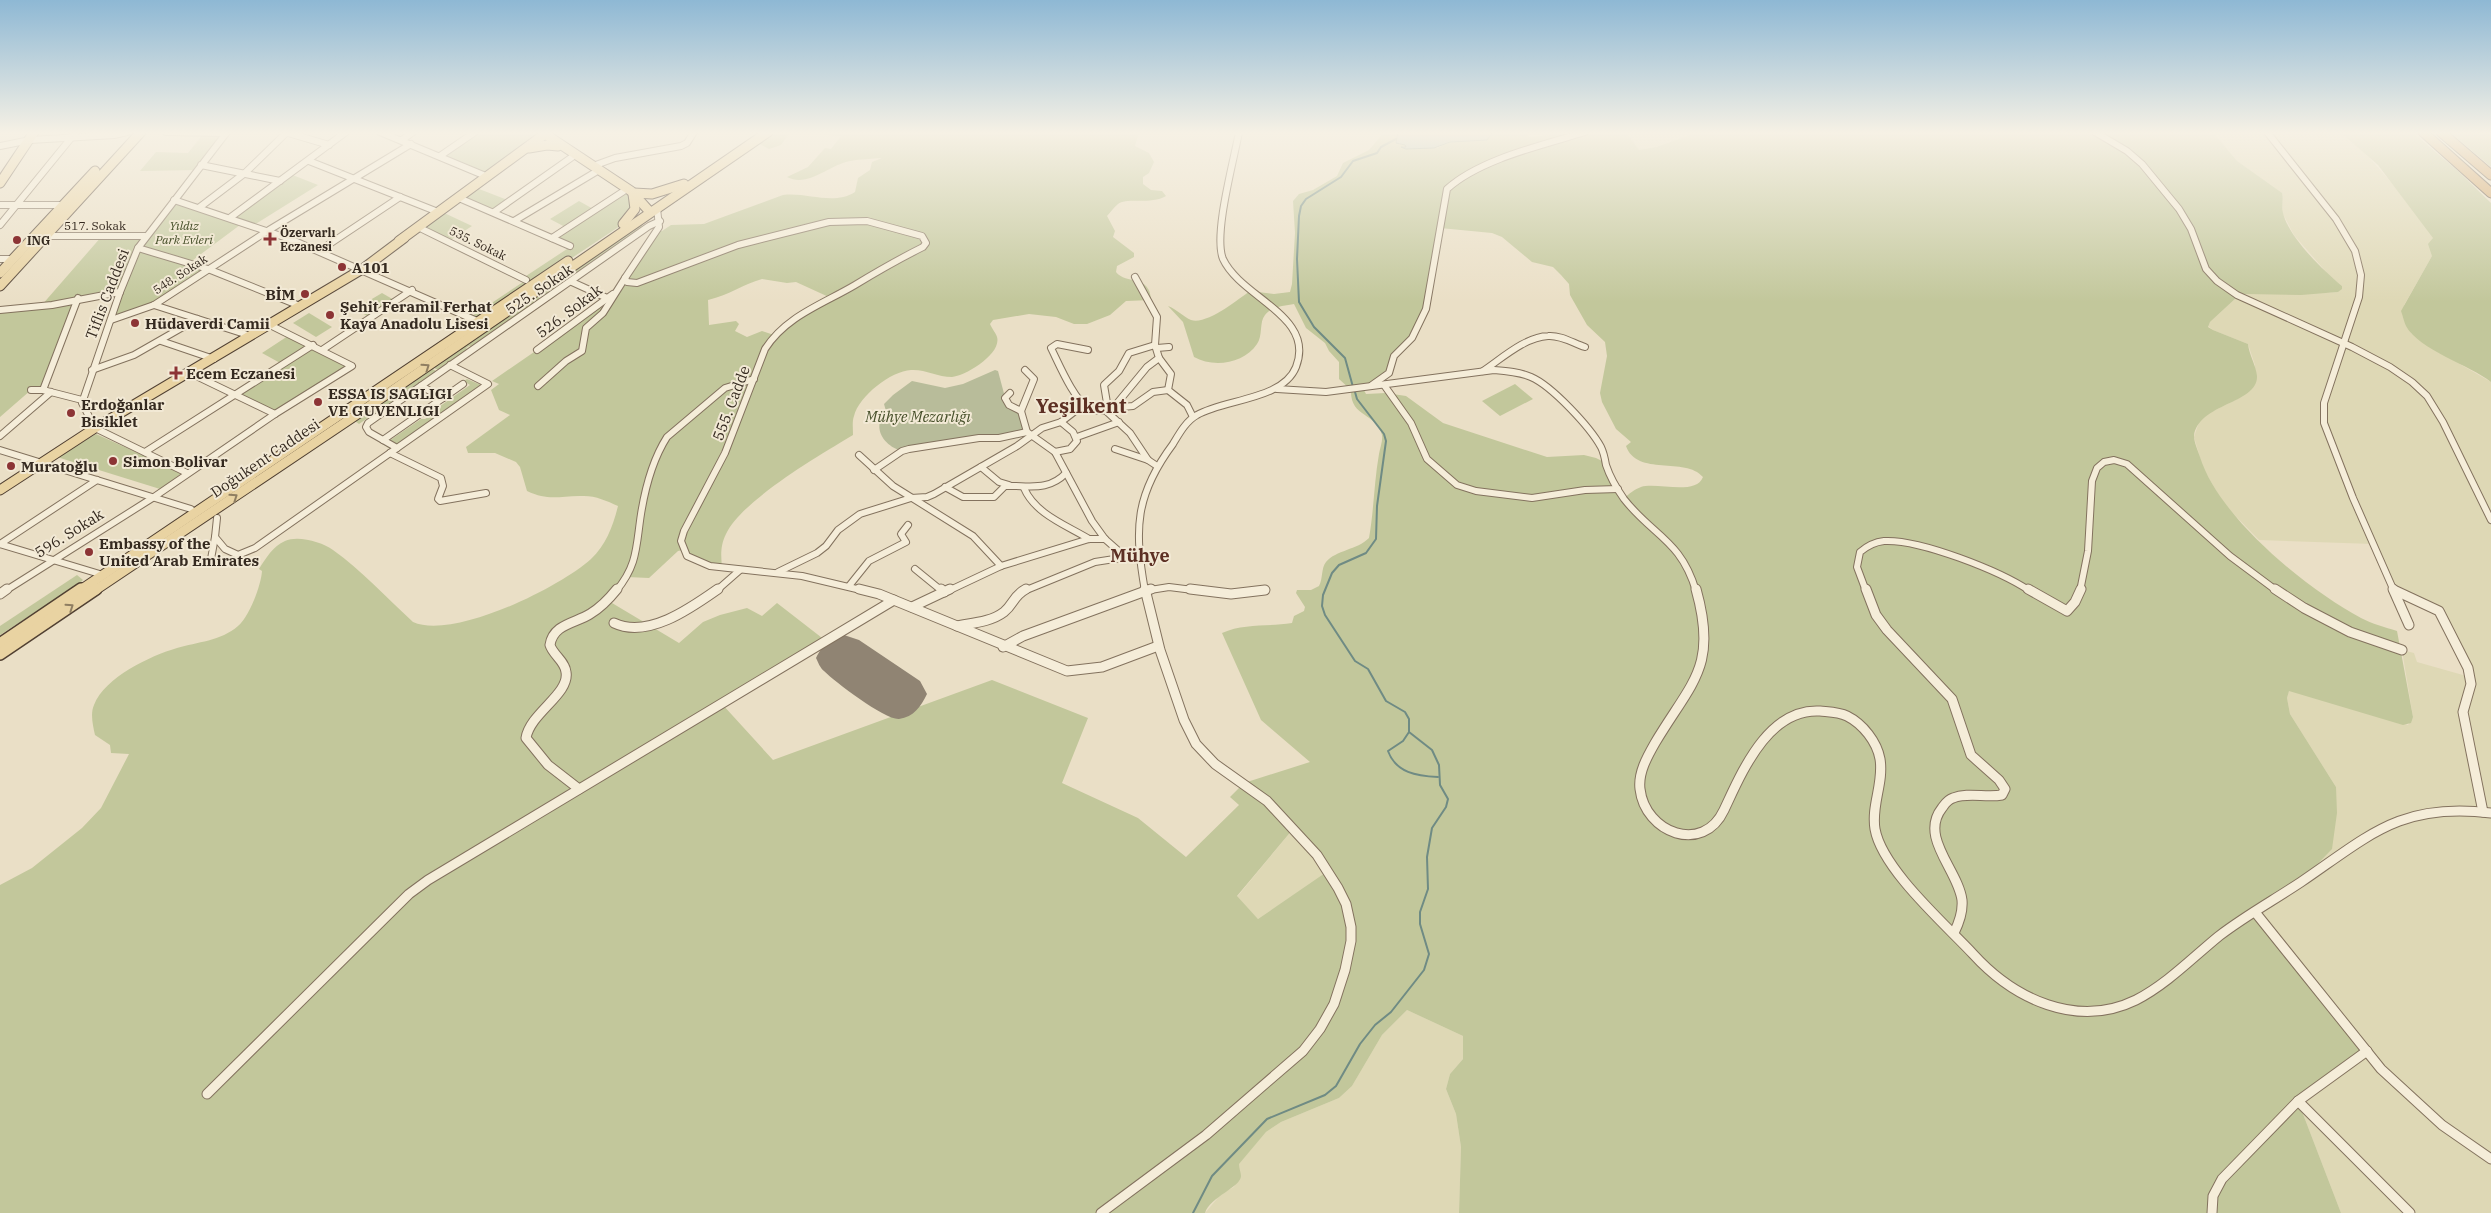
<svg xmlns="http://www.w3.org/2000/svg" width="2491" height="1213" font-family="'IBM Plex Serif',serif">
	<rect width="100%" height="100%" fill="#eadfc6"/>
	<g fill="#ded8b5">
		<path d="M1626,132H1699L1656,147L1639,150Z"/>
		<path d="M2213,132H2340L2365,153L2398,190L2434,238L2432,256L2404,305L2411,333L2444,355L2491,382V1213H2341L2298,1101L2255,912L2336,787L2290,714L2287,698L2289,690L2408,725L2413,717L2402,650L2414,653L2417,662L2470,677L2443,616L2399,594L2373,544L2259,540L2224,504L2203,468L2194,437L2199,422L2209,413L2243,396L2255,365L2248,344L2213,330L2208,326L2210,322L2236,298L2246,294L2327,293L2338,292L2342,286L2328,274L2294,235L2282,212L2283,195L2237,161Z"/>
		<path d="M1293,829L1328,872L1258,919L1237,897Z"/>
		<path d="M1407,1010L1463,1036V1059L1450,1074L1446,1089L1456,1114L1461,1147L1459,1213H1205L1222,1193L1234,1187L1240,1172L1238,1164L1266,1132L1281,1122L1339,1098L1352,1086L1382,1035Z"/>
	</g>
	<g fill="#c2c79b" fill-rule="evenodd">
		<path d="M227,132L198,170L140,171L156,152L188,153L204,133Z"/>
		<path d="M476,132H536L541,136L488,177L440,156Z"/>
		<path d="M768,132H790L781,145L769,149L754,141Z"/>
		<path d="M826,132H1139L1135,146L1149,153L1154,162L1149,173L1143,177V184L1151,190L1162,191L1166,196C1151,205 1126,197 1118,204C1114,207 1110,213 1107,216L1115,231L1113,237L1134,253V257L1117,266L1116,272C1126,285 1150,274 1151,300L1126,301L1110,315L1087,324H1074L1056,317L1029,314L993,320L990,324C992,329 996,333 997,337C1002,354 965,376 952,377C937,377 925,369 911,370C891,371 859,396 854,416C852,421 853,429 853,435C820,455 742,500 726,534C720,546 721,556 722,568L710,566L683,550L678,551L649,578L627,577L607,600L679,643L703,622L720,615L747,608L762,616L777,603L826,641L722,704L773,760L992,680L1088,718L1062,783L1138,818L1186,857L1239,805L1230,797L1244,783L1310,762L1261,720L1222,633C1244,623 1268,627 1292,623L1294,616L1304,611L1305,607L1296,593L1297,590H1311L1319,586C1323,579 1321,568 1326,562C1336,550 1357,550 1369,538C1374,510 1374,482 1379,454C1380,448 1383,441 1382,435C1376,412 1350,418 1351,390L1339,379V362L1329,351L1325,343L1306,328L1294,304C1285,306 1272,306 1265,315C1259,322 1263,336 1257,344C1244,364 1213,368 1194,357L1183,322L1168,306C1176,309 1184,317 1191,320C1207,325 1237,300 1250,291L1274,294L1290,292L1292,284L1295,233L1293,201L1299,194L1313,190L1337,176L1343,163L1369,150L1384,132H1397L1398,144L1405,145L1406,147L1402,146L1406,149L1437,148L1450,142L1489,138L1493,132H1527L1529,137L1585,132H1626L1639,150L1656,147L1699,132H2213L2237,161L2282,193C2284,199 2281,207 2283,213C2289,238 2323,270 2342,286V289L2338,292L2301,295L2246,294L2236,298L2210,322L2208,327L2213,330L2248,344C2249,355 2256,365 2257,376C2258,404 2198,403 2194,436C2194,442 2198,451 2200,457C2219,518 2307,589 2361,618C2372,624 2385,627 2397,631L2413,717L2411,723L2403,725L2289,691L2287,698L2290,714L2336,787L2337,813L2332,849L2300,882L2255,912L2367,1051L2298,1101L2341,1213H1459L1461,1147L1456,1114L1446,1089L1450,1074L1463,1059V1036L1407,1010L1382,1035L1352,1086L1339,1098L1281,1122L1266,1132L1239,1164C1239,1168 1241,1173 1241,1176C1241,1187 1210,1197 1205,1213H0V885L32,868L82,828L101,808L129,754L111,753L110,745L95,735C93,726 90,714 94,705C105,677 150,656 177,648C197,642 221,641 238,626C249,617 261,586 262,571L259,569C266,558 273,546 285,541C298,535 322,542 333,550C361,570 387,598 413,622C453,640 559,588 591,559C606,545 613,526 618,506C607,501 596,496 584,496C561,495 550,502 527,491L520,467L516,462L495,453H468L466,447L510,415L499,410L491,390L499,384L492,381L537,350L616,291L658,230L662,231L671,225L704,224L783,195C808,192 833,206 855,192L858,178L870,170L872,162L882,158C872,159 860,159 850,161C829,165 808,188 787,177L808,167L825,148L831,149L841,136L827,135ZM1440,228L1492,233L1502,237L1532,262L1553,267L1561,275L1569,284L1570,295L1587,325L1605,342L1607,356L1600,393L1602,402L1616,429L1631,442L1626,446C1637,477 1685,456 1703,477C1696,496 1657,482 1641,487C1635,489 1629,494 1624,498L1606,463L1596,458L1584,455L1547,457L1443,423L1406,396L1386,393L1366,394L1363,388L1389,373L1397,352L1421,323ZM762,279L787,283L796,282L831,298L774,335L762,331L747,337L735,331L739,324L736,321L709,325L708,300C730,295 743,284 762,279ZM1293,829L1328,871L1258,919L1237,896Z"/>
		<path d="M2340,132H2412L2458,171L2491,203V382C2470,365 2419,350 2406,326C2404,322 2403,316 2401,311L2432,256L2428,244L2433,238L2378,165Z"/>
		<path d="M2450,132H2491V167Z"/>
		<path d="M290,174L318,185L254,225L244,222L189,263L208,269L154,305L111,320L120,292L78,298L43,390H31L0,417V310L41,306L102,236H145L174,200L231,217Z"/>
		<path d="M474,187L510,201L494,212L459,198Z"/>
		<path d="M627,189L635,205L623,224L477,321L469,318L526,280L523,278L570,247L552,238L567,228L550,219L579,201L595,210Z"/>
		<path d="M440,211L472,226L449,241L418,227Z"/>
		<path d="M647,225L472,347L469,346L466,348L468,350L439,370L434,368L640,226Z"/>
		<path d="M382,293L394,300L367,316L355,309Z"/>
		<path d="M309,313L332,327L316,337L293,323Z"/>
		<path d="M291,334L352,366L275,414L236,394L282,364L262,353Z"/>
		<path d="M431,368L436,371L359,424L355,421Z"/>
		<path d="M467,379L481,385L390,449L378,441L386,443L421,419H425L438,411L436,409L470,385L464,381Z"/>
		<path d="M1515,384L1533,399L1500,416L1482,401Z"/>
		<path d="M96,434L182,473L160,489L57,457Z"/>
		<path d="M77,575L83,580L80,583L0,635V626Z"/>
	</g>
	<path fill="#b8bc9a" d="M995,370L998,371L1006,401L1021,411L1027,432L902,451C890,448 876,436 880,421C881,418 884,414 886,411L884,404L893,395L912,381L945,388L963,384Z"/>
	<path fill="#a7beb7" stroke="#6f8b84" d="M1398,132H1493L1487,140L1450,142L1434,148L1406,149L1401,147H1406L1405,145L1396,143Z"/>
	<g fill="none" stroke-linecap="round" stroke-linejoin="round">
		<g stroke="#6f8b84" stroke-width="2">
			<path d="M1353,387L1345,358L1314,327L1299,302L1297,259L1299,216L1301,206L1306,199L1341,177L1353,161L1377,153L1381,147L1396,139"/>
			<path d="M1409,732L1403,741L1388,751C1396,773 1417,776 1438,777"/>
			<path d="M1193,1213L1212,1176L1267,1119L1325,1095L1336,1086L1360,1044L1375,1025L1391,1012L1424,970L1429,954L1420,924V912L1428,889L1427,857L1432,828L1446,807L1448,799L1440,785L1439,765L1432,750L1409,732V719L1405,712L1386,701L1368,669L1355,661L1325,615L1322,606L1323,595L1332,573L1339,565L1366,553L1376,539L1377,506L1386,441L1384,434L1357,399L1355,392"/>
		</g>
		<path fill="#908473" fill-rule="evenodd" d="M844,635L859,640L920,681L927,694C921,706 914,717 899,719C885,720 835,682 824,671C820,668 818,662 816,658C823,644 829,640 844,635Z"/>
		<g stroke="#83725e" stroke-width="8">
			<g id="minor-far1">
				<path d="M166,132L226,133"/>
				<path d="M285,132L329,145"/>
				<path d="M380,132L488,177"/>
				<path d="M2095,132L2127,151L2142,164L2179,209L2191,229L2206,269L2217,281L2237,295L2352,347L2390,367L2412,382L2427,396L2443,422L2491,520"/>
				<path d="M2267,132L2336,219L2355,251L2361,275L2359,297L2324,403V423L2353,498L2394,591"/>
				<path d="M402,140L413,132"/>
				<path d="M0,146L30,140L114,135L127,132"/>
				<path d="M440,156L475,132"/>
				<path d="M309,161L438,212"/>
				<path d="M201,165L280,181"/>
				<path d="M593,166L615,158L681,146L687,143L694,132"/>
				<path d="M459,198L570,246"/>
				<path d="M174,200L290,239L477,321"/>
				<path d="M0,205H63"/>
				<path d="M200,207L245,173L286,133"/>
				<path d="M657,208L659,227L625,278L627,282L637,283L738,245L829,222L867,221L922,236L926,243L923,247C899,259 878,271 855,285C823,304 786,316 765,349L725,453L684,531L681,541L687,556L710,566L802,576L865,591"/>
				<path d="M494,212L575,155"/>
				<path d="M231,217L346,132"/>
				<path d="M514,221L599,170"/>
				<path d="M0,225L76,132"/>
				<path d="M418,227L526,280"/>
				<path d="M45,236H145"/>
				<path d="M552,238L627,189"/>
				<path d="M138,248L208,269L300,306"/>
				<path d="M319,251L400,197"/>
				<path d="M0,259H12"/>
				<path d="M572,282L607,298"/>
				<path d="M154,305L251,336"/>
				<path d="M0,310L52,305L120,292"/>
				<path d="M111,320L154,305L269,230L411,144"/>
				<path d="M161,341L214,359"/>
				<path d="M1157,348L1169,347"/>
				<path d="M322,350L412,290"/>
				<path d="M537,350L613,294"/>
				<path d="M1088,350L1057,344L1051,348C1059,364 1074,400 1089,409C1094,412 1100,411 1105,410L1130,433L1148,460L1157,466"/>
				<path d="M1159,358L1171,374L1168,390L1187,405L1193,417"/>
				<path d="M92,370L134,355L197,319"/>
				<path d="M1483,371C1501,359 1525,337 1548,336C1561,335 1573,343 1585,347"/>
				<path d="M190,373L275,414"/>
				<path d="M1372,385L1389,373L1394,356L1412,338L1426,309L1447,189C1480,159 1543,145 1585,132"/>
				<path d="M1384,385L1411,423L1427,459L1457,485L1476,491L1532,498L1585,490L1618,489"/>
				<path d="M421,386L443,398"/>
				<path d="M538,386L566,361L582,351L586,328L603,313L625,278"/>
				<path d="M1277,389L1326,392L1494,370C1507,371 1520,372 1531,377C1552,386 1590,427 1601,447C1604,453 1605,459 1606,465C1610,477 1617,489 1624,499C1653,536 1681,540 1696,591"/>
				<path d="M31,390H43L82,400"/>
				<path d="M43,390L78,298"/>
				<path d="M1010,393L1005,398L1009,405L1021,411L1027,432L1055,452L1092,521L1105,539L1122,554"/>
				<path d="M1114,407L1147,367L1159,358L1155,345L1157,317L1135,277"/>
				<path d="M1111,408L1133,406L1153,392L1168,390"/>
				<path d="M1108,409L1104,385L1119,371L1129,353L1155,345"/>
				<path d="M1021,411L1034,379L1025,370"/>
				<path d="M0,436L51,392"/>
				<path d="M1077,437L1119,422"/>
				<path d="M383,440L463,384"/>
				<path d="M397,448L369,432L366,427L368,423L649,226L660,221"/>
				<path d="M1115,449L1148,460"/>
				<path d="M0,450L191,509"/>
				<path d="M145,452L313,345"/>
				<path d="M1055,452L1070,449L1077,441L1073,432L1061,422"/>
				<path d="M390,453L441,478L443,486L438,499L440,501L486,493"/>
				<path d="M859,455L893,486L973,536L1001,566"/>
				<path d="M981,467L999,482L1009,485"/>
				<path d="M874,470L902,451L909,449L979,438H999L1027,432"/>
				<path d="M187,473L95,428L82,403L120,292L138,248L227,132"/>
				<path d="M945,487L963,497H994L1005,486C1028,485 1048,492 1066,473"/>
				<path d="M1024,488C1035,514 1066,525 1089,539"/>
				<path d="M217,518L215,537L225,549L238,555L255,548L488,384L450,365"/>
				<path d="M0,544L97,480"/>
				<path d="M0,544L103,575"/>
				<path d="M211,559L215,537"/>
				<path d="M915,569L942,591"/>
				<path d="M778,572L817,553L826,546L838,530L860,514L911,498L927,497L934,494L1017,446L1042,428L1061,422L1083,405"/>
				<path d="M849,586L869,561L906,542L901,534L908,525"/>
				<path d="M5,591L154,497L275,414L352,366L270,325"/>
				<path d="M616,591C638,565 636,546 641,514C645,489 653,459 667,437L725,388L754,379"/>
				<path d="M716,591L740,570"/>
				<path d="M948,591L1001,566L1089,539H1105"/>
				<path d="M1024,591L1095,562L1140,555"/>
				<path d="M1144,591L1169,587L1201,591"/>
				<path d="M1145,591C1134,529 1135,495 1173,444C1179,434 1186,421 1197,415C1224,399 1283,400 1296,367C1316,316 1241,298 1223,259C1213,235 1234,160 1239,132"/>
				<path d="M1260,591L1265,590"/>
				<path d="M1866,591L1857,567L1860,552C1867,546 1875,542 1884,541C1920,539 2000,571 2030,591"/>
				<path d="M2080,591L2088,551L2092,481L2097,468L2104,462L2114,460L2127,464L2230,556L2277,591"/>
			</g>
		</g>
		<g stroke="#83725e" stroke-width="11">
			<g id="minor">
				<path d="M859,589L879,594L1067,671L1102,667L1158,646"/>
				<path d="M941,589L944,592"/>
				<path d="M1190,589L1231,594L1265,590"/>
				<path d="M1696,589C1718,667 1692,681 1655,743C1647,757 1638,773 1640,789C1645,833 1703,855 1724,810C1742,772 1768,708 1820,711C1830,712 1839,712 1847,716C1863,724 1877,742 1880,759C1884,783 1871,805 1875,829C1882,869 1945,924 1973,954C2014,999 2077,1029 2136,1000C2167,984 2192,958 2219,936C2245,916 2274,900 2301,882C2370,835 2401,802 2491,813"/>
				<path d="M1866,589L1876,615L1887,630L1952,699L1971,755L1999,780L2005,789L2002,795C1986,798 1968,792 1953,798C1947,800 1945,804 1942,808C1919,837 1958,870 1962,900C1963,911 1959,923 1954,933"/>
				<path d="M2028,589L2067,611L2075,602L2081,589"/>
				<path d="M2275,589L2304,608L2350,632L2402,650"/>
				<path d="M2393,589L2409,625"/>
				<path d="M2394,590L2439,611L2468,668L2471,684L2463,712L2483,812"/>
				<path d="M0,594L7,589"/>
				<path d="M912,607L950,589"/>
				<path d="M614,623C648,639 691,608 718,589"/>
				<path d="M957,626C972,623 991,622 1004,612C1014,604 1013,596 1026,589"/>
				<path d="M1003,647L1023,636L1151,589"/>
				<path d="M579,789L548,765L526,738C530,713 570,694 566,672C565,661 553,655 550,645C553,624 576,623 590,614C600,608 609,599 617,589"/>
				<path d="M2255,912L2381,1069L2442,1125L2491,1159"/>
				<path d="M207,1094L409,894L428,880L894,600"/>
				<path d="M2298,1101L2410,1213"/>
				<path d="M1101,1213L1206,1135L1303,1051L1320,1029L1334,1004L1345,970L1351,941V927L1346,904L1338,888L1317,855L1267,801L1215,764L1196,744L1184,720L1160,650L1145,589"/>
				<path d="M2212,1213L2213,1196L2222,1179L2298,1101L2367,1051"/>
			</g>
		</g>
		<g stroke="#514032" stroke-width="11">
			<g id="major-far1">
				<path d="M542,132L631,191L650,212"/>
				<path d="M529,148L547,145L558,146"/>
				<path d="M0,183L34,132"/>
				<path d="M634,193L652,194L684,184"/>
				<path d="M623,224L635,209L633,194"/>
				<path d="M399,241L545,134"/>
				<path d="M0,273L95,171"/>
				<path d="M0,286L141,132"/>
				<path d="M0,490L95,428L364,268L404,238"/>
				<path d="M79,591L568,261"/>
				<path d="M94,591L374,403L768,132"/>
			</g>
		</g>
		<g stroke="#514032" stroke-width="14">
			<g id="major">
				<path d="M0,644L81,589"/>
				<path d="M0,654L96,589"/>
			</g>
		</g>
		<g stroke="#514032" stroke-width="11">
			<g id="highway">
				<path d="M2423,132L2491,193"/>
				<path d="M2441,132L2491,175"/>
			</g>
		</g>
		<use href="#minor-far1" stroke="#f5edd9" stroke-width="6"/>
		<use href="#minor" stroke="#f5edd9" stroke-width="9"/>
		<use href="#major-far1" stroke="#e9d3a2" stroke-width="9"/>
		<use href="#major" stroke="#e9d3a2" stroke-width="11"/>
		<use href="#highway" stroke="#d09f60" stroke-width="9"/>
	</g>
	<defs><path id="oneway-chevron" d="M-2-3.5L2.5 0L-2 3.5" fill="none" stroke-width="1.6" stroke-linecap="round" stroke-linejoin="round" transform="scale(1.25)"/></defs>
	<g stroke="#8f7e61">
		<use href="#oneway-chevron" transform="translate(426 367) rotate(-35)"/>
		<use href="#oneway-chevron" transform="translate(234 497) rotate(-34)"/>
		<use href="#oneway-chevron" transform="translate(70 607) rotate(-34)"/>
	</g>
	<linearGradient id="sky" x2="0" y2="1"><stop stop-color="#8eb8d4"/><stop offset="0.44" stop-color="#f6f1e5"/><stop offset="1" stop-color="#f6f1e5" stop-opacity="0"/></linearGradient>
	<rect width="2491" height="302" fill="url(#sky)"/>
	<g fill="#8c3435" stroke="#f2e9d5" stroke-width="2">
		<path d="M267.5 231.5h5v5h5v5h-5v5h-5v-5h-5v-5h5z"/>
		<circle cx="17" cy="240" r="5"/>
		<circle cx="342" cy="267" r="5"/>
		<circle cx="305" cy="294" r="5"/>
		<circle cx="330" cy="315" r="5"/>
		<circle cx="135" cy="323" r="5"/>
		<path d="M173.5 365.5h5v5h5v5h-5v5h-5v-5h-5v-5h5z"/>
		<circle cx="318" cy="402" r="5"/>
		<circle cx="71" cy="413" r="5"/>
		<circle cx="113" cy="461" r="5"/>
		<circle cx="11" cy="466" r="5"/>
		<circle cx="89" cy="552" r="5"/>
	</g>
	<g text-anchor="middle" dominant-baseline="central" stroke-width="4" stroke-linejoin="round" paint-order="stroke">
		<g font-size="12" fill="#352a20" stroke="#f2e9d5">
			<text x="95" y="225">517. Sokak</text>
			<text transform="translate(478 243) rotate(26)">535. Sokak</text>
			<text transform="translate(180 274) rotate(-33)">548. Sokak</text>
		</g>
		<g font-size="12" font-style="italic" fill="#464f29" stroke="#f2e9d5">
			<text x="184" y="225">Yıldız<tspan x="184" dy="14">Park Evleri</tspan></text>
		</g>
		<g font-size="12" font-weight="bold" fill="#352a20" stroke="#f2e9d5" text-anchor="start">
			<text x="280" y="232">Özervarlı<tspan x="280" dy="14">Eczanesi</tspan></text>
			<text x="27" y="240">ING</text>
		</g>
		<g font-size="15" font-weight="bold" fill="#352a20" stroke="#f2e9d5" text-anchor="start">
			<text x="352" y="267">A101</text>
			<text x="295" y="294" text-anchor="end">BİM</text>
			<text x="340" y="306">Şehit Feramil Ferhat<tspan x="340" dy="17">Kaya Anadolu Lisesi</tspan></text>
			<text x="145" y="323">Hüdaverdi Camii</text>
			<text x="186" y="373">Ecem Eczanesi</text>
			<text x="328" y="393">ESSA IS SAGLIGI<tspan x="328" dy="17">VE GUVENLIGI</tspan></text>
			<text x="81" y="404">Erdoğanlar<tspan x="81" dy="17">Bisiklet</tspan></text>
			<text x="123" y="461">Simon Bolivar</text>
			<text x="21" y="466">Muratoğlu</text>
			<text x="99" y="543">Embassy of the<tspan x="99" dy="17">United Arab Emirates</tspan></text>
		</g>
		<g font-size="15" fill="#352a20" stroke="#f2e9d5">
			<text transform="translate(539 289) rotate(-34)">525. Sokak</text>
			<text transform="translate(107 294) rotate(-69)">Tiflis Caddesi</text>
			<text transform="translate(569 311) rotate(-37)">526. Sokak</text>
			<text transform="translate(731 403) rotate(-69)">555. Cadde</text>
			<text transform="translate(265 458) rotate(-34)">Doğukent Caddesi</text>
			<text transform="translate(69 533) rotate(-32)">596. Sokak</text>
		</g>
		<g font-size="15" font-style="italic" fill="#464f29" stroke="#f2e9d5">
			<text x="918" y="416">Mühye Mezarlığı</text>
		</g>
		<g font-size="18" font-weight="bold" fill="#5d3024" stroke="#f2e9d5">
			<text x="1140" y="555">Mühye</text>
		</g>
		<g font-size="20" font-weight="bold" fill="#5d3024" stroke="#f2e9d5">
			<text x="1081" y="405">Yeşilkent</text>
		</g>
	</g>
</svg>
